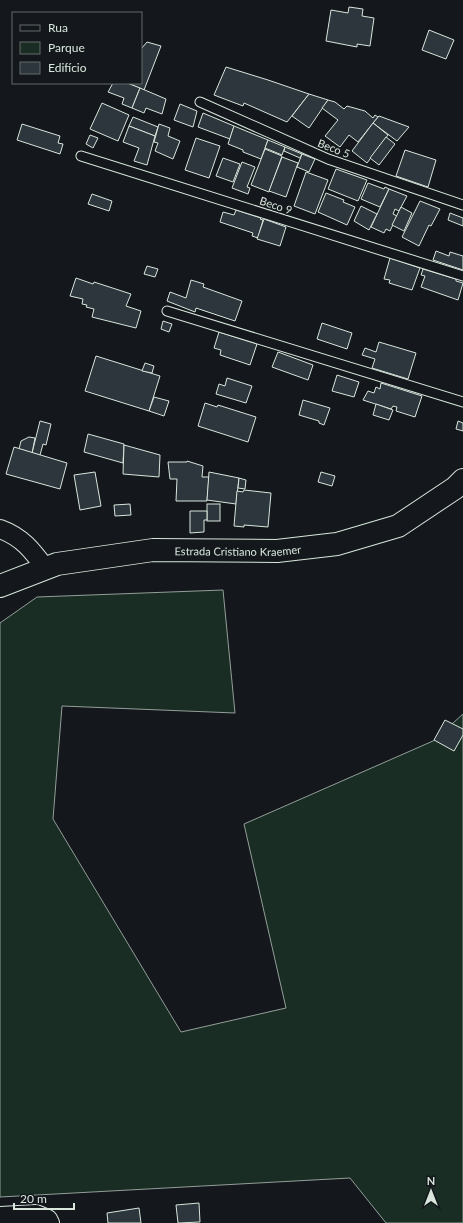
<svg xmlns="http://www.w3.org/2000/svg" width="463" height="1223" font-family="Lato,sans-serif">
	<rect width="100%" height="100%" fill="#14181c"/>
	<path fill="#1a2d24" stroke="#939e99" d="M223,590L235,713L62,706L53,819L181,1032L286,1008L244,824L433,741L463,714V1223H386L350,1178L0,1197V623L37,597Z"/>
	<g fill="#2c363c" stroke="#d8e6dc">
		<path d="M349,7L363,9L362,16L374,18L370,46L357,44V47L326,41L331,10L348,13Z"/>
		<path d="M429,30L454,40L446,59L422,50Z"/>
		<path d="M147,42L161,46L144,90L127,83H141V49Z"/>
		<path d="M226,67L268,80L309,94L287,122L244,103L243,106L214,95Z"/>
		<path d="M113,83H127L140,88L132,108L122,104L124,98L108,92Z"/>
		<path d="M140,88L166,99L162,114L146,108L144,113L132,108Z"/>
		<path d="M309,94L328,100L309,128L292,116Z"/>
		<path d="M328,100L335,102L344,109L347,106L365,111L373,118L375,115L378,117L358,142L349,135L340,147L325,136L338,120L322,108Z"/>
		<path d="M102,103L129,115L118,141L90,129Z"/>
		<path d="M180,104L197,111L193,127L174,120Z"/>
		<path d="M203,113L234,126L230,139L198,127Z"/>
		<path d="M379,116L409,127L397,141L373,123Z"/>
		<path d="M133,117L158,127L155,136L129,126Z"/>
		<path d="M373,123L388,135L367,163L352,151Z"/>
		<path d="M22,124L60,136L58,143L63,144L60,154L17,140Z"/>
		<path d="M159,124L170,128L168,136L180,141L173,159L155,151L158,143L154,142Z"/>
		<path d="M129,126L155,136L147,165L134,161L139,148L123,142Z"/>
		<path d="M234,126L268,140L261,159L243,152V150L228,144Z"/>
		<path d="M90,135L98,138L93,148L86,144Z"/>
		<path d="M386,137L395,144L379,165L370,158Z"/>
		<path d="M196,138L220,146L209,178L185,170Z"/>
		<path d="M268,140L285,147L282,155L265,148Z"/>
		<path d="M285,147L302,154L300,158L284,151Z"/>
		<path d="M265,149L282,156L269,192L251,185Z"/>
		<path d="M405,150L436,160L428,187L396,176Z"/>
		<path d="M302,154L315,159L309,172L297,167Z"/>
		<path d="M282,157L298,163L286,197L269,191Z"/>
		<path d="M223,158L240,164L233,182L216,176Z"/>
		<path d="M242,162L255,167L247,187L250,188L248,194L232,188Z"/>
		<path d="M336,169L367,180L358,201L328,189Z"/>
		<path d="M306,172L328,180L315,214L294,206Z"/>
		<path d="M368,183L384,189L385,187L389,189L380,207L361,199Z"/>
		<path d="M389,189L407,196L399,211L395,209L393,214L397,216L390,231L386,229L384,233L371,227Z"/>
		<path d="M326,193L344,200L343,202L355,207L347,225L318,212Z"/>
		<path d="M92,194L112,201L109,211L88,204Z"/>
		<path d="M420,201L440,209L431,226L429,225L419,246L402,237Z"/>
		<path d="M361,206L377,214L369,230L354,221Z"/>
		<path d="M401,207L412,213L404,231L392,225Z"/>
		<path d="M236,210L261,218L260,219L263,220L258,238L252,236L253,233L220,222L223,212L234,215Z"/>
		<path d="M450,213L463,218V226L448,220Z"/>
		<path d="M264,219L286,227L280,246L257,239Z"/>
		<path d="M436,251L449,256L450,252L463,256V270L433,260Z"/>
		<path d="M390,258L420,268L412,290L389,283L390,280L384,279Z"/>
		<path d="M147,266L158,269L155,277L144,274Z"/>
		<path d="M423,269L456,279V281L463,283L458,300L421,287L425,276L421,275Z"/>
		<path d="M76,278L93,284L94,282L131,294L126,306L141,311L136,328L92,317L94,309L86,307L87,305L82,304L83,299L70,296Z"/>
		<path d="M191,280L204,284L203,287L242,301L235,321L196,308L195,312L167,301L170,292L186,298Z"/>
		<path d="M163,321L172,324L169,332L161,329Z"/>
		<path d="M322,323L352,333L347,349L317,339Z"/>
		<path d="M219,332L257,344L250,365L220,355L221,350L214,348Z"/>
		<path d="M379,342L416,353L408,379L372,368L375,359L362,355L365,348L376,352Z"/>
		<path d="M278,352L313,365L308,380L272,367Z"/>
		<path d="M96,356L160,376L149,411L85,391Z"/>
		<path d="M145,363L154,366L152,373L142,371Z"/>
		<path d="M337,375L359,382L354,397L332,391Z"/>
		<path d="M227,378L252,386L246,403L216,394L219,384L225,386Z"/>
		<path d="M381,383L422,396L415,417L396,411L397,407L393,406L391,409L363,400L368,391L374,393L376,387L380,389Z"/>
		<path d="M154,397L169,401L164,416L149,411Z"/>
		<path d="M303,400L330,408L324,425L319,423V421L299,415Z"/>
		<path d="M205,403L217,407L218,405L256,417L248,442L198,426Z"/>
		<path d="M376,404L393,410L389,420L373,415Z"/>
		<path d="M40,421L51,424L46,445L43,444L40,455L32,453Z"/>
		<path d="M458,421L463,423V431L456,429Z"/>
		<path d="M88,434L124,444L123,463L84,452Z"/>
		<path d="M29,437L35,438L32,453L19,449L21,441Z"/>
		<path d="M124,445L160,455L159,477L123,474Z"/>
		<path d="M14,447L67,463L60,489L6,474Z"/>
		<path d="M187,461L203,466L202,477H209L207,501H176L177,479H170L168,462H187Z"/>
		<path d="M95,472L101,506L80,510L74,475Z"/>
		<path d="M209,472L239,478L236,504L207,500Z"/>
		<path d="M321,472L335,476L332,486L318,482Z"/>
		<path d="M239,478L246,480L245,489L238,488Z"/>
		<path d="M244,490L271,493L268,527L244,525V527L234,526L237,491L243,492Z"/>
		<path d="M130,504L131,515L115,516L114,505Z"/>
		<rect x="207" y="504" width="13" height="17"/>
		<path d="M190,511H207V520H204V532L190,533Z"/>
		<path d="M445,720L463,729V735L454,751L434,740Z"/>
		<path d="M199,1203L200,1222L178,1223L176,1205Z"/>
		<path d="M139,1208L141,1223H108L107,1213Z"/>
	</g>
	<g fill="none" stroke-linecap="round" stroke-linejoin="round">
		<g stroke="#d8e6dc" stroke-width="11">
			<g id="lane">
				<path d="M200,102L328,159L463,205"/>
				<path d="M81,156L463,276"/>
				<path d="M167,311L463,402"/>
			</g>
		</g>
		<g stroke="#d8e6dc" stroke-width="20">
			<g id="street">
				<path d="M0,529C22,537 32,550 46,569"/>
				<path d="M0,1216L36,1214L48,1219L50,1223"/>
			</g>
		</g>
		<g stroke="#d8e6dc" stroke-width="24">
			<g id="secondary">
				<path id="s1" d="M0,586L57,564L153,550L277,551L337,544L398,526L455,488L463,480"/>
			</g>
		</g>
		<use href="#lane" stroke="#14181c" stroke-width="9"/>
		<use href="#street" stroke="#14181c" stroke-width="18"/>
		<use href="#secondary" stroke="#14181c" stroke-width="22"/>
	</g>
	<g text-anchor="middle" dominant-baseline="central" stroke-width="3" stroke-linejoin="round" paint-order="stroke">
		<g font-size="11" fill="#d8e6dc" stroke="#14181c">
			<text transform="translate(334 148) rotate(21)">Beco 5</text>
			<text transform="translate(276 205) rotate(18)">Beco 9</text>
			<text stroke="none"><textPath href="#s1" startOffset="243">Estrada Cristiano Kraemer</textPath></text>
		</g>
	</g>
	<rect x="12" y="12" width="130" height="72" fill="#14181c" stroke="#626a69"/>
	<rect x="20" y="25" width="20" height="6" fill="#14181c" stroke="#626a69"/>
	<text x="48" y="32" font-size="12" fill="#d8e6dc">Rua</text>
	<rect x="20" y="42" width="20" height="12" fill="#1a2d24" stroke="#626a69"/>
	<text x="48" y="52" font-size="12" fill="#d8e6dc">Parque</text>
	<rect x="20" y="62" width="20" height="12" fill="#2c363c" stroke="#626a69"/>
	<text x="48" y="72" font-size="12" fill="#d8e6dc">Edifício</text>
	<g transform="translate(431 1191)" stroke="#14181c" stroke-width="3" paint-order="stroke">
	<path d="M0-3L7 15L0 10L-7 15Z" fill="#d8e6dc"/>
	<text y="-6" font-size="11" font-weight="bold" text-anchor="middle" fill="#d8e6dc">N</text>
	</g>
	<path d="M14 1203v6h60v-6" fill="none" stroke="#d8e6dc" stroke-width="2"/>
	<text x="20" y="1203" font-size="12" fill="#d8e6dc" stroke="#14181c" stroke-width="3" paint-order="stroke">20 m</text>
</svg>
